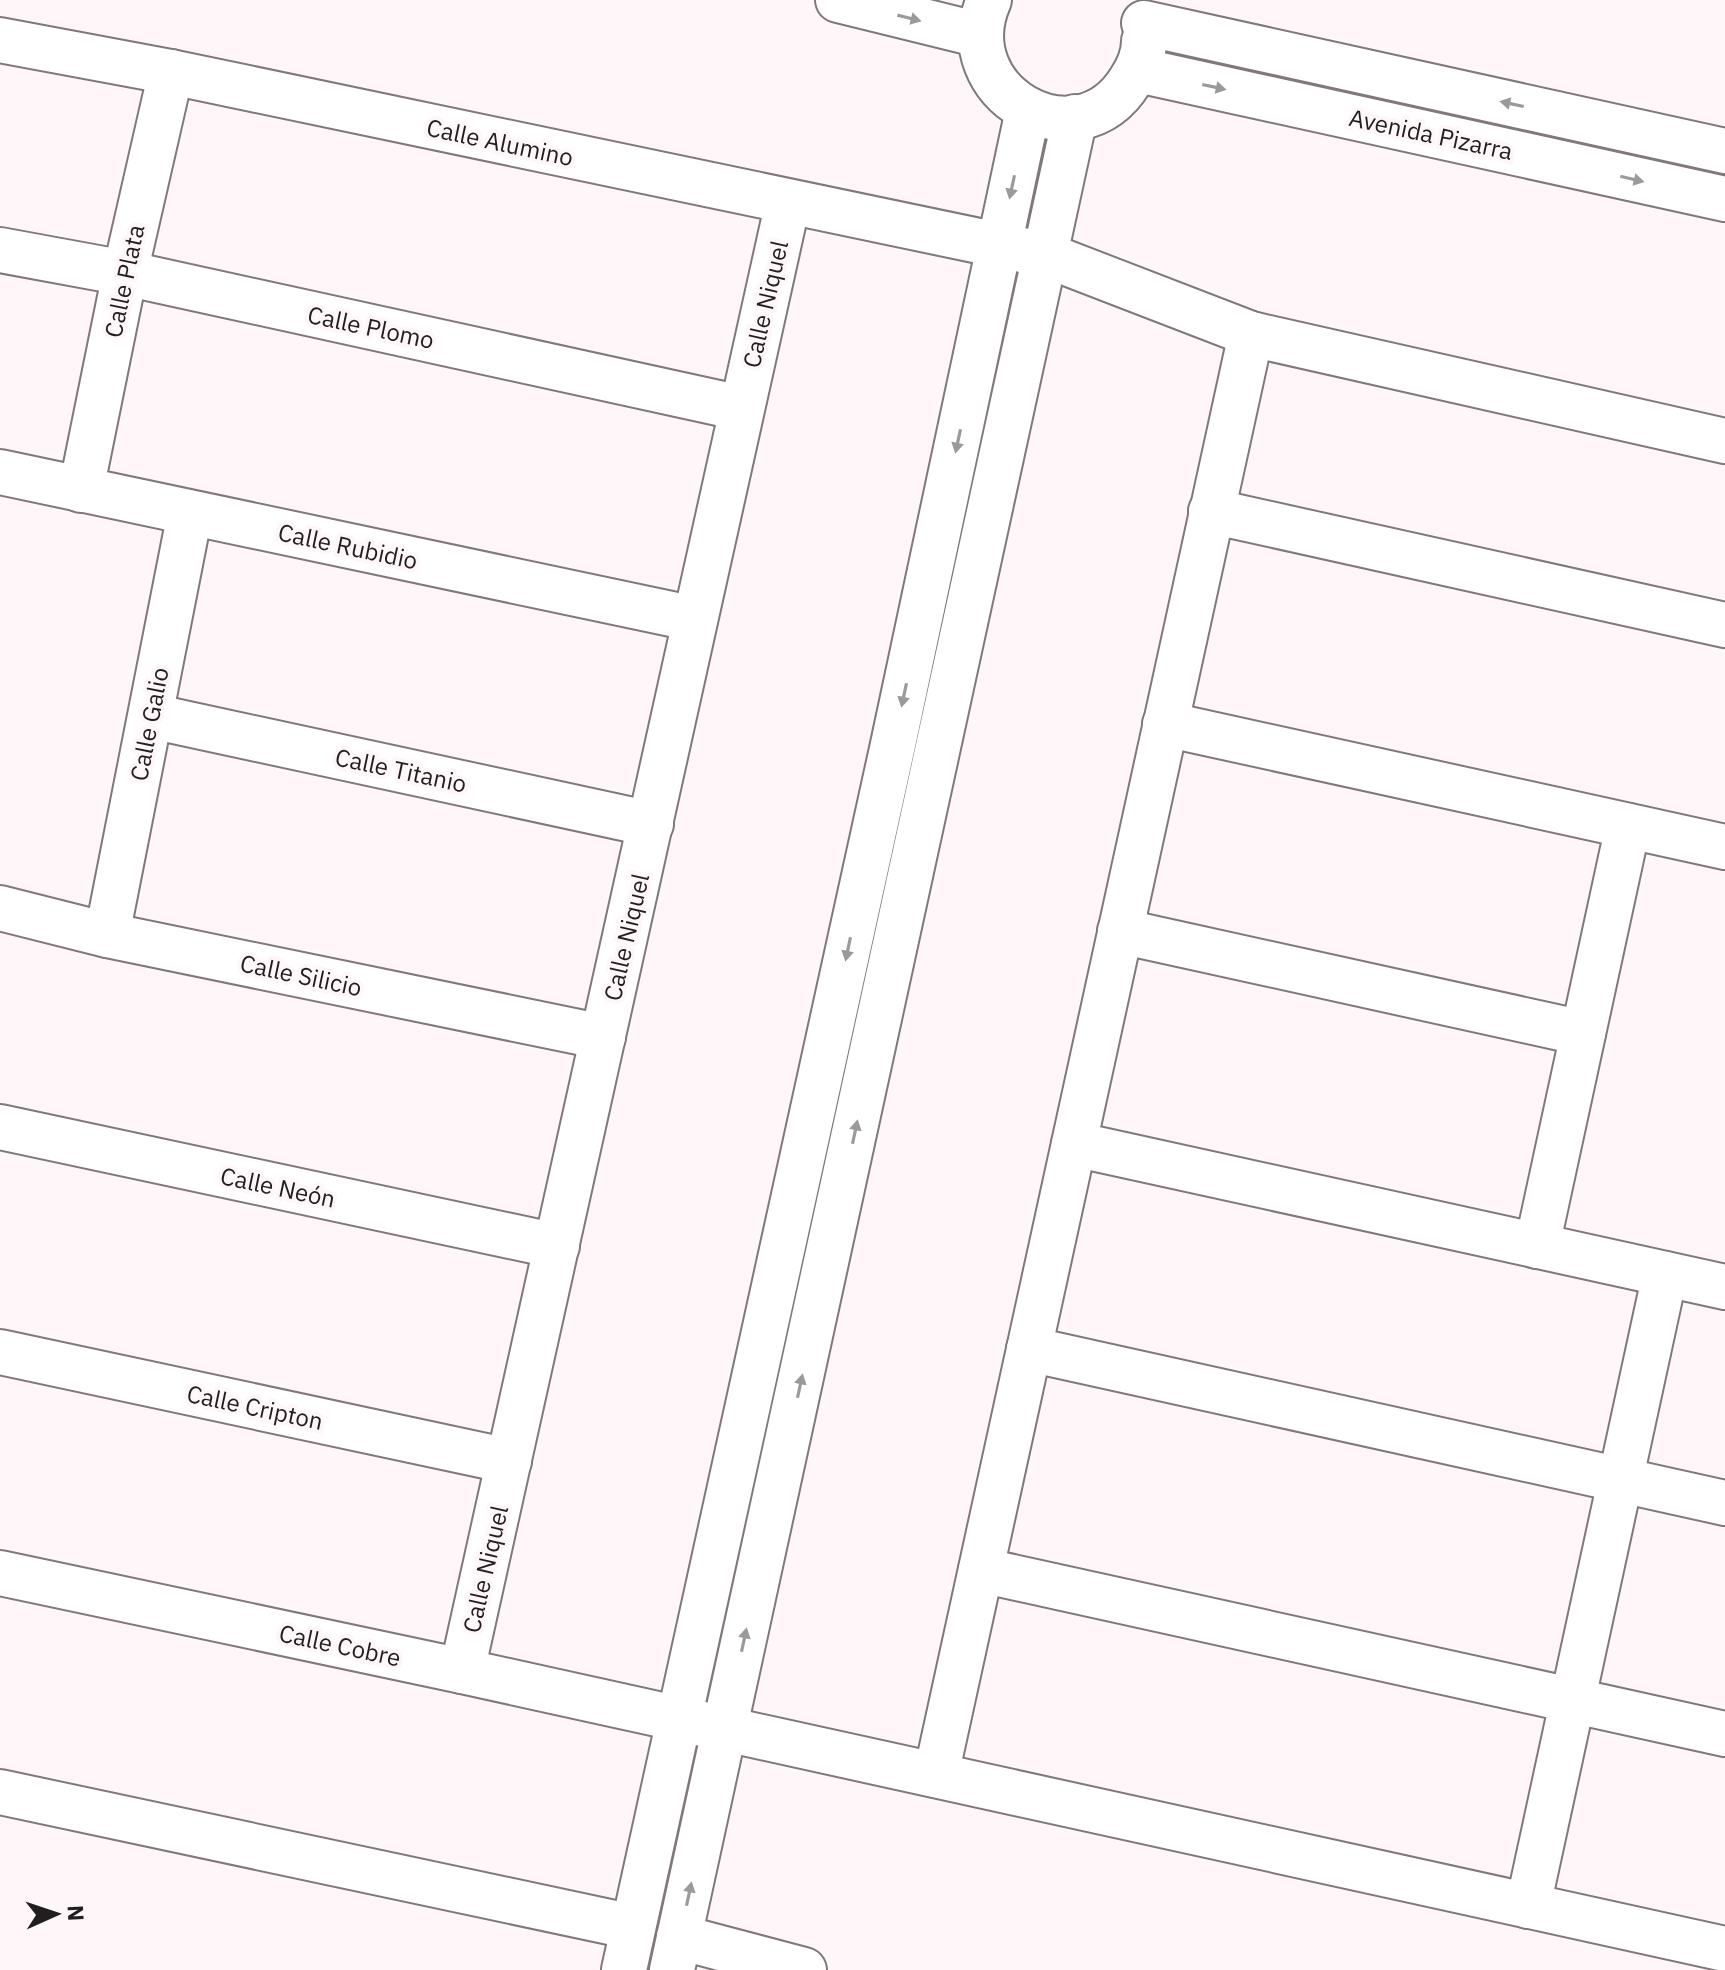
<svg xmlns="http://www.w3.org/2000/svg" width="1725" height="1970" font-family="'IBM Plex Sans',sans-serif">
	<rect width="100%" height="100%" fill="#fef6f9"/>
	<g fill="none" stroke-linecap="round" stroke-linejoin="round">
		<g stroke="#80787b" stroke-width="48">
			<g id="minor">
				<path d="M838,0L980,35"/>
				<path d="M989,0C948,93 1077,166 1130,81C1138,69 1144,56 1144,41"/>
				<path d="M1144,23L1725,151"/>
				<path d="M0,40L171,72L1046,255L1251,334L1725,441"/>
				<path d="M1138,70L1725,199"/>
				<path d="M0,250L125,273L741,408"/>
				<path d="M0,472L695,619"/>
				<path d="M81,490L125,273L171,72"/>
				<path d="M1211,511L1725,625"/>
				<path d="M151,716L651,824"/>
				<path d="M1165,724L1725,847"/>
				<path d="M0,908L107,935L603,1037"/>
				<path d="M1120,931L1583,1033"/>
				<path d="M107,935L190,513"/>
				<path d="M0,1127L557,1246"/>
				<path d="M1074,1144L1725,1287"/>
				<path d="M1537,1246L1628,826"/>
				<path d="M1029,1349L1725,1503"/>
				<path d="M0,1352L509,1461"/>
				<path d="M981,1570L1725,1734"/>
				<path d="M0,1573L462,1671L1725,1949"/>
				<path d="M462,1671L788,202"/>
				<path d="M936,1775L1251,334"/>
				<path d="M0,1792L633,1927"/>
				<path d="M1528,1906L1665,1274"/>
				<path d="M679,1937L804,1970"/>
				<path d="M624,1970L894,740L1028,110"/>
				<path d="M672,1970L1075,117"/>
			</g>
		</g>
		<use href="#minor" stroke="#fff" stroke-width="44"/>
	</g>
	<defs><path id="oneway-solid" d="M-6-.8H1V-3.2L6.5 0L1 3.2V.8H-6Z" transform="scale(2)"/></defs>
	<g fill="#9b9a9a">
		<use href="#oneway-solid" transform="translate(909 18) rotate(14)"/>
		<use href="#oneway-solid" transform="translate(1214 87) rotate(12)"/>
		<use href="#oneway-solid" transform="translate(1512 104) rotate(-168)"/>
		<use href="#oneway-solid" transform="translate(1632 179) rotate(13)"/>
		<use href="#oneway-solid" transform="translate(1012 187) rotate(102)"/>
		<use href="#oneway-solid" transform="translate(958 441) rotate(102)"/>
		<use href="#oneway-solid" transform="translate(904 695) rotate(102)"/>
		<use href="#oneway-solid" transform="translate(848 949) rotate(102)"/>
		<use href="#oneway-solid" transform="translate(855 1132) rotate(-78)"/>
		<use href="#oneway-solid" transform="translate(800 1386) rotate(-78)"/>
		<use href="#oneway-solid" transform="translate(744 1640) rotate(-78)"/>
		<use href="#oneway-solid" transform="translate(689 1894) rotate(-78)"/>
	</g>
	<g text-anchor="middle" dominant-baseline="central" stroke-width="8" stroke-linejoin="round" paint-order="stroke">
		<g font-size="24" fill="#201e1f" stroke="#fef6f9">
			<text transform="translate(1431 134) rotate(12)">Avenida Pizarra</text>
			<text transform="translate(500 142) rotate(12)">Calle Alumino</text>
			<text transform="translate(124 281) rotate(-78)">Calle Plata</text>
			<text transform="translate(765 304) rotate(-77)">Calle Niquel</text>
			<text transform="translate(371 327) rotate(12)">Calle Plomo</text>
			<text transform="translate(348 546) rotate(12)">Calle Rubidio</text>
			<text transform="translate(149 724) rotate(-79)">Calle Galio</text>
			<text transform="translate(401 770) rotate(12)">Calle Titanio</text>
			<text transform="translate(626 937) rotate(-77)">Calle Niquel</text>
			<text transform="translate(301 975) rotate(12)">Calle Silicio</text>
			<text transform="translate(278 1187) rotate(12)">Calle Neón</text>
			<text transform="translate(255 1407) rotate(12)">Calle Cripton</text>
			<text transform="translate(485 1569) rotate(-77)">Calle Niquel</text>
			<text transform="translate(340 1645) rotate(12)">Calle Cobre</text>
		</g>
	</g>
	<g transform="translate(56 1914) rotate(87)" stroke="#fef6f9" stroke-width="6" paint-order="stroke">
	<path d="M0-6L14 30L0 20L-14 30Z" fill="#201e1f"/>
	<text y="-12" font-size="22" font-weight="bold" text-anchor="middle" fill="#201e1f">N</text>
	</g>
</svg>
